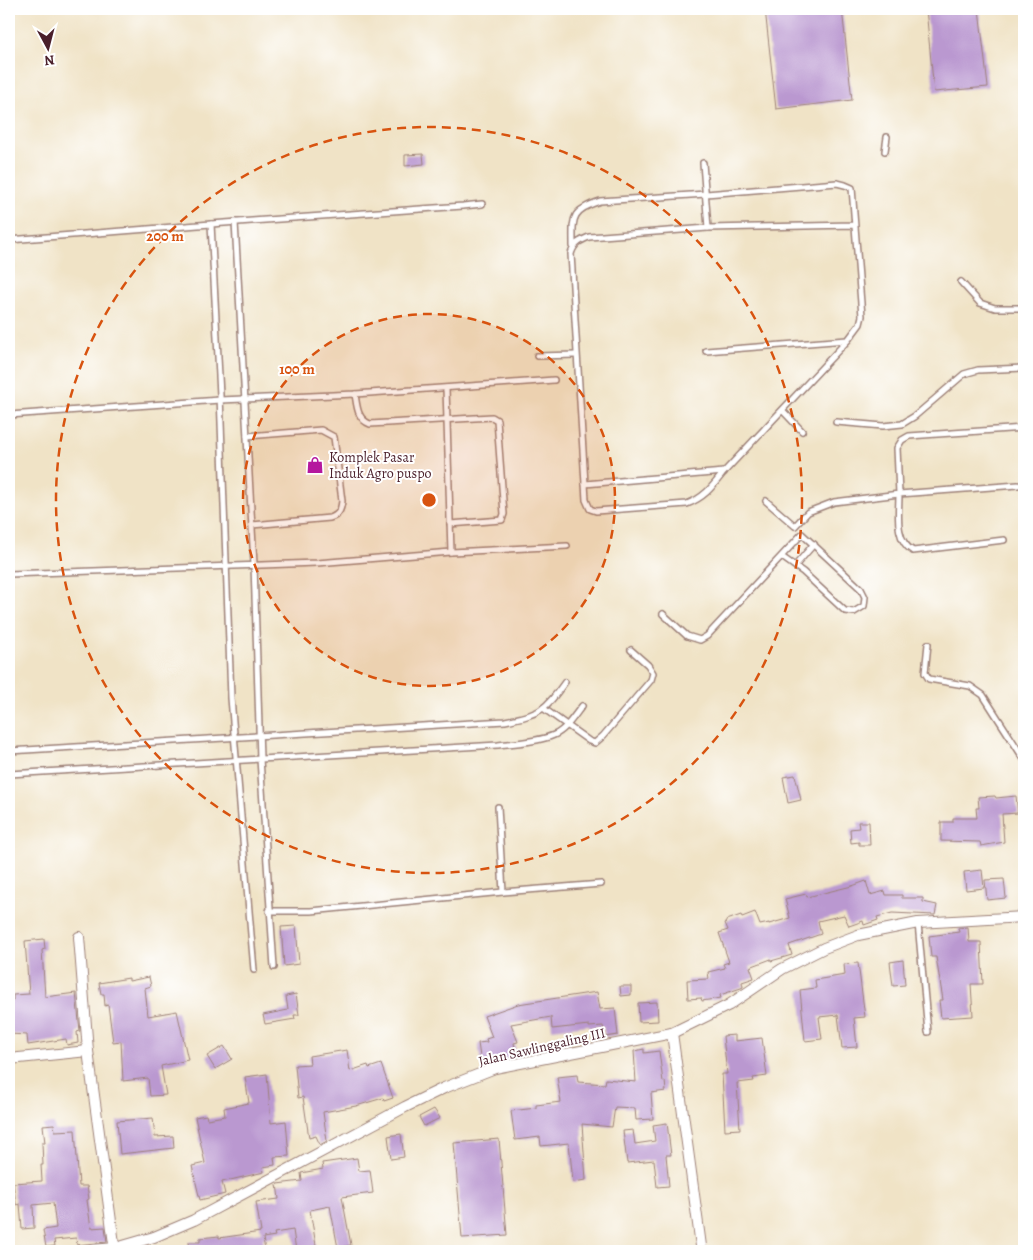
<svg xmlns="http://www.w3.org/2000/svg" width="1033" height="1260" font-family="Alegreya,serif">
	<rect width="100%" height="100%" fill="#fff"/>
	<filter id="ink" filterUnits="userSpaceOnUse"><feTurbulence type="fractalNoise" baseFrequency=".02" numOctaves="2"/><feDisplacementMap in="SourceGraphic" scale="10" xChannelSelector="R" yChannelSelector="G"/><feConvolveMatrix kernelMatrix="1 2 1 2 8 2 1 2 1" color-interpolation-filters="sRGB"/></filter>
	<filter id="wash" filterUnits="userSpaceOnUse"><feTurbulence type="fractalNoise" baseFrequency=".0096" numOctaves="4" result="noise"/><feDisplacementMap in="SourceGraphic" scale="20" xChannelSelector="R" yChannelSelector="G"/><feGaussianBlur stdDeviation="1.12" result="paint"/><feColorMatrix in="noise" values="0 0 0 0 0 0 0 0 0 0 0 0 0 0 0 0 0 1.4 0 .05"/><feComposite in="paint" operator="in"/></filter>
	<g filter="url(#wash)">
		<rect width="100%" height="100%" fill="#f0e3c6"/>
		<g id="blocks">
			<g fill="#ba98d0">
				<path d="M765,9H842L852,100L776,109Z"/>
				<path d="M926,9H979L988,87L934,92Z"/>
				<path d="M423,154L424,164L405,166V155Z"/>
				<path d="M795,775L801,800L788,803L783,777Z"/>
				<path d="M995,796L996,798L1016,796L1018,813L1002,814L1004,842L981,846L980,842L941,841V822H953V818H977L976,808H979L978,797Z"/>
				<path d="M858,822H869L870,845H859V842L851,843L850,829L859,828Z"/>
				<path d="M982,870L984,888L966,890L964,872Z"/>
				<path d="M1004,879L1006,898L987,900L985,880Z"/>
				<path d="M866,881L870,895L885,891L886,895H902V898H923V902L937,905L935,915L892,913L877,917L878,920L864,925L863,921L849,926L844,915L818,921L821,934L789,945L792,955L771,961V959L750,967L754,978L742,982L743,987L741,988L720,995L721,998L702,1001L701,998L688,999L687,980L709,979L708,972L725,968L723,964L729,962L719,933L728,930L725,923L727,920L741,915L742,917L755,912L760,925L769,923V924L790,918L785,899L806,894L807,897L852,886Z"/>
				<path d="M296,926L299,964L284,966L281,927Z"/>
				<path d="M968,927L969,942H981L983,984H971L973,1016L941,1018L939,1000H943L936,957H931L929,936L959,932L958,928Z"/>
				<path d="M44,939L45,949L42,950L45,997L76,993L80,1031L77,1032L78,1043L67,1045L66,1039L28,1045L27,1035L9,1034V1000H13V995L29,994L25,941Z"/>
				<path d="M903,960L905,985L893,986L890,962Z"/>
				<path d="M858,963L865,1017L854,1018L857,1047L842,1048L838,1015L819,1017L822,1039L805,1041L800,990L816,988L815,980L845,975L844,964Z"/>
				<path d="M149,977L151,986L145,988L148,1016L177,1011L188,1060L161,1066L166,1095L150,1096L148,1078L123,1081L121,1041L113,1042L108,1005L105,1006L104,994H101L99,983L129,978V981Z"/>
				<path d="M620,986H631V995L621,996Z"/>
				<path d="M597,992L600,1009L615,1008L618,1035L605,1037L603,1026L589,1027V1025L552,1029L551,1017L511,1024L518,1042L514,1043L517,1057L481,1064L478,1043L487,1042L486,1039L492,1037L484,1016L518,1004Z"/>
				<path d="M296,994L299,1015H294L295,1019L265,1024L263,1015L288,1010L286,996Z"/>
				<path d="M657,1002L658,1021L639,1022L638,1003Z"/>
				<path d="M735,1035V1041L762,1038L767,1076L753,1078L754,1081L737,1083L740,1129L725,1130L722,1074H727L723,1036Z"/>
				<path d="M224,1046L232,1059L215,1069L207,1056Z"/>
				<path d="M644,1049V1053L659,1051L663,1082L665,1081L666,1091L651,1093L653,1119L636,1120L635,1108L615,1107L612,1127L582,1124L586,1180L573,1182L569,1143L541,1146L540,1137L515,1140L511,1111L536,1108V1105L561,1102L557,1077L577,1075L578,1082L605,1084L606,1079L636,1082L634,1051Z"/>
				<path d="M347,1050L350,1071L368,1065L369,1068L381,1064L393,1098L384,1101L383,1098L356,1106L323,1112L327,1141L320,1145L316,1136L309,1138L303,1097L298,1098L295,1065L310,1064L309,1056Z"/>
				<path d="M267,1074L271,1123L286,1121L289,1156L274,1157L275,1165L263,1167L264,1172L222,1182L225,1194L200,1200L192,1166L205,1163L195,1117L206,1115L207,1119L225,1116L224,1108L249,1103L245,1077Z"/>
				<path d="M434,1109L440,1118L424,1126L419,1117Z"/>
				<path d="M153,1118L155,1137L173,1136L174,1148L120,1154L117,1121Z"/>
				<path d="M667,1123L671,1155H666L669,1186L657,1187L654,1160L627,1163L623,1131L633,1130L635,1144L655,1141L653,1125Z"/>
				<path d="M54,1124L55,1131L75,1130L79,1186H87L89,1199L87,1200L91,1228L105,1227L107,1242L77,1245L76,1238L54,1240L55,1246L46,1247L43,1230L56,1228L53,1203L33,1205L34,1228L22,1229L20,1204L16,1205L13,1183L42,1181L41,1165H43L42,1143H45L43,1125Z"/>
				<path d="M401,1134L404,1157L391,1159L388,1136Z"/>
				<path d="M499,1139L507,1235L462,1238L454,1143Z"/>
				<path d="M357,1158L359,1171L370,1170L373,1193L342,1197L351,1245L338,1248L330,1206L310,1210L317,1251H296L293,1230L274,1233L275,1236L263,1238L265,1251H190L189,1242H200V1238L219,1236V1238L261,1232L256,1202L279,1199L277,1184L302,1181L301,1173L323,1169L322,1163Z"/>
			</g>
		</g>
	</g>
	<g filter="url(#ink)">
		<use href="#blocks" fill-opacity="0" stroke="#9d8178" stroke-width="1"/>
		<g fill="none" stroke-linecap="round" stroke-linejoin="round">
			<g stroke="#9d8178" stroke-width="8">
				<g id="service">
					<path d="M885,151L887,137"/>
					<path d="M703,163L708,228"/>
					<path d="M235,222L254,564L260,759L274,967"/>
					<path d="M211,224L220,395L231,698L254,970"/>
					<path d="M9,240L211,224L463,206L482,204"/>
					<path d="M573,246C573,218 570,211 600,201L706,194L837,183L845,185L852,188L862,316L860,324L848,340L724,472C712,487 705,497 687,504L596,511L590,509L586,500L571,254C574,244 579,241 589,237L708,228L854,225"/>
					<path d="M961,282L980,303L995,308H1024"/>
					<path d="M706,351L847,340"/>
					<path d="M537,356L576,355"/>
					<path d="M446,388L451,552"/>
					<path d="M355,394C357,406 357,419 370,424L492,417L497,420L504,514L502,520L450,524"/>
					<path d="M783,411L802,431"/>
					<path d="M9,415L220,400L355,394L554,380"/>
					<path d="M836,422L883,426L902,424L915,416L964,374L978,370L1024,368"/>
					<path d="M247,436L321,430L334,437L342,501C341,510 339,515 330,518L252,525"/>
					<path d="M585,484L724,472"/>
					<path d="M766,501L795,526L808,512L834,502L899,494L897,448L902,440L909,436L1024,428"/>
					<path d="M1004,540L913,551C894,540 899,513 899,494L1018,485"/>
					<path d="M795,566L814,544"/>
					<path d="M9,574L317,563L451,552L567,546"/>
					<path d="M663,614L687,636L700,640L707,636L802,534L861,589L865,597L864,606L854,612L845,611L803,572L782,557"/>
					<path d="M928,644L925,673L929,679L970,686L983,695L1024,759"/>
					<path d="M543,708L589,741L595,743L603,736L651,680L653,673L648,665L631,650"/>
					<path d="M9,751L505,721C541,714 544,711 565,682"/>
					<path d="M9,774L498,745C516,743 537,742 554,735C566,730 574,716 582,706"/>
					<path d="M503,892L601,884"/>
					<path d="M269,911H311L503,892L498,807"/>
					<path d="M918,923L928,1032"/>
				</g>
			</g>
			<g stroke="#9d8178" stroke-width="12">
				<g id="minor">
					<path d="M79,937L88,1051L115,1251"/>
					<path d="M672,1033L701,1246"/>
					<path d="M9,1059L88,1051"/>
					<path d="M79,1251L116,1248L154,1237L194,1220L405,1107L444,1088L495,1068L672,1033L729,1005L782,969L824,948L858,935L918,923L1024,917"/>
				</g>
			</g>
			<use href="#service" stroke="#fff" stroke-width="5"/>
			<use href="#minor" stroke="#fff" stroke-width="10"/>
		</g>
	</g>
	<circle cx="429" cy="500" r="186" fill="#d8530f" fill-opacity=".12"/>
	<g fill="none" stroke="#d8530f" stroke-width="2.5" stroke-dasharray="9 6">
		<circle cx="429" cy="500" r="186"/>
		<circle cx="429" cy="500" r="373"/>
	</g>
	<defs>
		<g id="shop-bare" transform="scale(1.35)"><path d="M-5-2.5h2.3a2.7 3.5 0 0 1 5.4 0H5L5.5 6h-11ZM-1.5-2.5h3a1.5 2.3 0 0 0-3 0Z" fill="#b5179e" stroke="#fff" stroke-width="2.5" paint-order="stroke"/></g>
	</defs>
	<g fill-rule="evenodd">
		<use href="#shop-bare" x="315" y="465"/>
	</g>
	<g text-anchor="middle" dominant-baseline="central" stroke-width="4" stroke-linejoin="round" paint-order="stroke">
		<g font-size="14" fill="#4a1f2b" stroke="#fff" text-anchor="start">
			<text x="329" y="457">Komplek Pasar<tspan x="329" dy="16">Induk Agro puspo</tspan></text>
		</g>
		<g font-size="14" fill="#4a1f2b" stroke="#fff">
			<text transform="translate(542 1047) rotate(-13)">Jalan Sawlinggaling III</text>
		</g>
	</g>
	<circle cx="429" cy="500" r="8" fill="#d8530f" stroke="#fff" stroke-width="2.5"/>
	<g font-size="15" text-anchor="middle" font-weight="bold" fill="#d8530f" stroke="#fff" stroke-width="4" stroke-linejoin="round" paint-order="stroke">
		<text x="165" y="241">200 m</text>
		<text x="297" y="374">100 m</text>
	</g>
	<rect width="1033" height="1260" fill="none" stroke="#fff" stroke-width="30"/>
	<g transform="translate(48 48) rotate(173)" stroke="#ffffff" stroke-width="4" paint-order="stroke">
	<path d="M0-4L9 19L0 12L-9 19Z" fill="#4a1f2b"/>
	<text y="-8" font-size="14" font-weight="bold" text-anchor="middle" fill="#4a1f2b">N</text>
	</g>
</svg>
